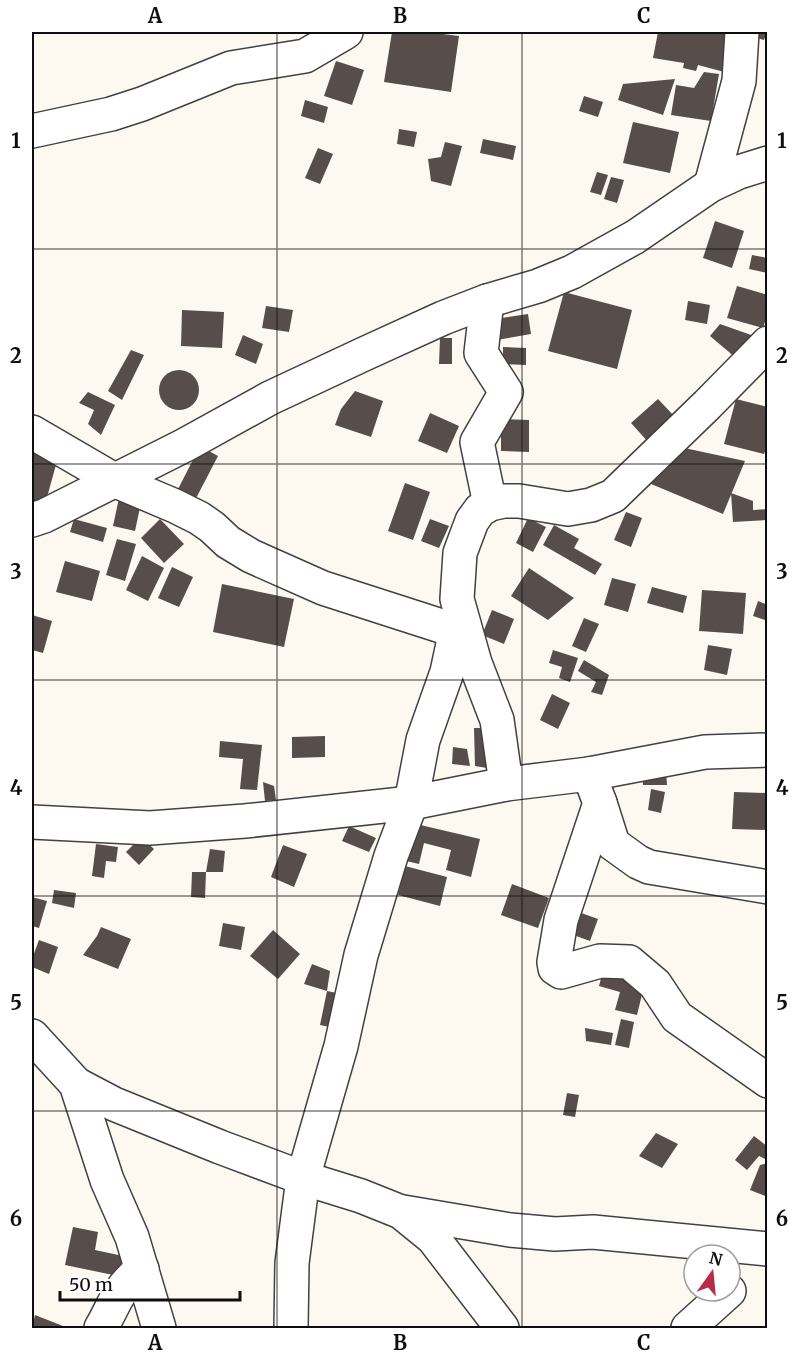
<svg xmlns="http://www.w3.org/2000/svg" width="799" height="1360" font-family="Merriweather,serif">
	<rect width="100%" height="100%" fill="#fef9f0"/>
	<g fill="#574e4b">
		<path d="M392,32H427L459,36L451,92L384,82Z"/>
		<path d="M658,32H712L733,35L728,73L698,65L696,71L683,68L684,63L653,58Z"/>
		<path d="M748,32H767L764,40L747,35Z"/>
		<path d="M336,61L364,70L352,105L324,96Z"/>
		<path d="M704,72L719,74L711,121L671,115L676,85L694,88Z"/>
		<path d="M675,79L663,115L618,100L623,84Z"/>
		<path d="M584,96L603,102L598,117L579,111Z"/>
		<path d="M305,100L328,107L324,123L301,116Z"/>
		<path d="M633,122L679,132L670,173L623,163Z"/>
		<path d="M399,129L417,132L414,147L397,144Z"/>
		<path d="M483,139L516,146L513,160L480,153Z"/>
		<path d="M445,142L462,146L451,186L431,181L428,159L441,157Z"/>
		<path d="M318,148L333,154L320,184L305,178Z"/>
		<path d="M597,172L608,175L601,195L590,192Z"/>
		<path d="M611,177L624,180L617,203L604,199Z"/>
		<path d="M715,221L744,231L732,268L703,258Z"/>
		<path d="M752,255L768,258V273L749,269Z"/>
		<path d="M737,286L768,295V312L763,328L727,318Z"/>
		<path d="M564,292L632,310L617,369L548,351Z"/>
		<path d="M688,301L710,305L707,324L685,320Z"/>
		<path d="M266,306L293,310L289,332L262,328Z"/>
		<path d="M182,310L224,312L222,348L181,346Z"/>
		<path d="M528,314L531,334L497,340L494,319Z"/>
		<path d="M720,324L754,336L736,358L710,336Z"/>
		<path d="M243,335L263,344L256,364L235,355Z"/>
		<path d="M440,338H452V364H439Z"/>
		<path d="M503,347L526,348V365L503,364Z"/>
		<path d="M131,350L144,355L122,400L108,391Z"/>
		<circle cx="179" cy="390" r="20"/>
		<path d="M355,391L383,401L371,437L335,425L341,409Z"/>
		<path d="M88,392L115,405L101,435L88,424L94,410L79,403Z"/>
		<path d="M658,399L676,418L649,443L631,423Z"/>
		<path d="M736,399L768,407V444L764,454L724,444Z"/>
		<path d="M430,413L459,426L447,453L418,441Z"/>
		<path d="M501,419L529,420V452L501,451Z"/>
		<path d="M32,446L59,454L44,508L32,505Z"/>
		<path d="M200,446L218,456L192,506L174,497Z"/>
		<path d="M675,446L745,461L723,514L651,484Z"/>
		<path d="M405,483L430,492L413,540L388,531Z"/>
		<path d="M731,493L753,501V510L768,509V520L733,522Z"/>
		<path d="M119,498L141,503L135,531L113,526Z"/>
		<path d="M626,512L642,518L631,547L614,540Z"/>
		<path d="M528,518L546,527L533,552L516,543Z"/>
		<path d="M74,519L107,528L103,542L70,532Z"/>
		<path d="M160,519L184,544L164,563L141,538Z"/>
		<path d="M430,519L449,526L439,548L421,541Z"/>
		<path d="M554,525L579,539L574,548L602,564L595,575L543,545Z"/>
		<path d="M117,539L136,544L125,581L106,575Z"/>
		<path d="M142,556L164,568L148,601L126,590Z"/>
		<path d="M65,561L100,571L92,601L56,592Z"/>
		<path d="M172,567L193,577L179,607L158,598Z"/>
		<path d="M529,568L574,598L548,620L511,596Z"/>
		<path d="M612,578L636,584L628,612L604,605Z"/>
		<path d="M222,584L294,599L284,647L213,632Z"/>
		<path d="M652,587L687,596L683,613L647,603Z"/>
		<path d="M702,590L746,593L743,634L699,631Z"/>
		<path d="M758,601L768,605V621L753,616Z"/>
		<path d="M492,610L514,619L504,644L482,635Z"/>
		<path d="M32,615L52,621L43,653L32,650Z"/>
		<path d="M584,618L599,624L586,652L572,646Z"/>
		<path d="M708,645L732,649L727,675L704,670Z"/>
		<path d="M553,650L578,658L570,682L559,678L562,667L549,663Z"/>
		<path d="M584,660L609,675L602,695L591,692L596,682L578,671Z"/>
		<path d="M552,694L570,703L558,729L540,720Z"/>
		<path d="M474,728H487V768L475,766Z"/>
		<path d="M325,736V757L292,758V737Z"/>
		<path d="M220,741L262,745L257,790L240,789L243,759L219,757Z"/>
		<path d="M453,747L467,749L470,766L452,764Z"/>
		<path d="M642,771H666L667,785H643Z"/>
		<path d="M263,782L274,786L276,800L265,801Z"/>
		<path d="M651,789L665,792L661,813L648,810Z"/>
		<path d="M734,792L768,793V830L732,829Z"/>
		<path d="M412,823L480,839L471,877L446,870L451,850L424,843L419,864L402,860Z"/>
		<path d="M349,826L376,838L369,852L342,841Z"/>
		<path d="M141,837L154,849L139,865L126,852Z"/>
		<path d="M96,844L118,847L116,862L106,861L104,878L92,876Z"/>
		<path d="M283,845L307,854L294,887L271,877Z"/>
		<path d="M210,849L225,851L223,872H206Z"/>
		<path d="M405,866L447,877L440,906L398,895Z"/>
		<path d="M192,872H206L205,898L191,897Z"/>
		<path d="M512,884L549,898L538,928L501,915Z"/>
		<path d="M54,890L76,893L74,908L52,903Z"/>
		<path d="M32,897L47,901L39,928L32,926Z"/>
		<path d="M573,910L598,919L590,941L565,932Z"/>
		<path d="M223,923L245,927L241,950L219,946Z"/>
		<path d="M101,927L131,939L118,969L83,955L97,936Z"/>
		<path d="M273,930L300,954L278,979L250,956Z"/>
		<path d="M39,940L58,947L49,974L32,967V959Z"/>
		<path d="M312,964L330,971L327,991L304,984Z"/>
		<path d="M604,967L646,978L637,1015L615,1010L620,992L599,986Z"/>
		<path d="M327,991L342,994L335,1028L320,1025Z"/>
		<path d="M621,1019L634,1022L629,1048L615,1045Z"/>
		<path d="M585,1028L613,1033L611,1045L586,1041Z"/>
		<path d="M567,1093L579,1095L575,1117L563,1115Z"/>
		<path d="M656,1133L678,1144L662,1168L639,1156Z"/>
		<path d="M754,1136L768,1147V1157L765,1159L759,1156L747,1170L735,1160Z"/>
		<path d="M768,1163V1197L750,1190L760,1165Z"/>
		<path d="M73,1227L98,1232L95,1250L123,1256L118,1276L65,1265Z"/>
		<path d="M35,1315L63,1326L62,1328H32Z"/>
	</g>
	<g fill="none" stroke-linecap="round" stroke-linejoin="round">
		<g stroke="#414141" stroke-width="36">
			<g id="minor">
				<path d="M32,131L111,114L142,104L231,68L305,56L346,32"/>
				<path d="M711,185L739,81L742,32"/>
				<path d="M487,301L481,353L506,392L477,442L490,504"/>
				<path d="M32,432L116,481L175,506L199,518L212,527L228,542L251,556L323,588L466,634"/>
				<path d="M32,520L44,516L185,445L270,398L364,354L443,318L487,301L538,286L572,272L635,237L711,185L739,172L768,163"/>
				<path d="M589,774L600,803L561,920L554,962L555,968L561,972L600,961L629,962L655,984L677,1017L768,1081"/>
				<path d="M506,784L497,720L475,663L457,599L460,553L472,521L480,510L490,504L504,501H519L568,509L591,505L613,496L707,405L768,343"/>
				<path d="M600,803L613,844L638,862L649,867L768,887"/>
				<path d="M32,822L150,828L245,821L411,803L506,784L589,774L705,752L768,750"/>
				<path d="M32,1036L76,1084L107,1180L132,1237L159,1328"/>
				<path d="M76,1084L114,1104L220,1147L303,1178L361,1196L401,1212L433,1238L502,1328"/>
				<path d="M403,1212L510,1230L555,1234L593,1232L768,1249"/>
				<path d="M101,1328C116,1302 117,1289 142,1269"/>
				<path d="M291,1328L292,1263L303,1178L341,1046L361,955L391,856L411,803L423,740L447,672L456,630"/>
				<path d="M688,1328L729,1291"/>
			</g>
		</g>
		<use href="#minor" stroke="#fff" stroke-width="33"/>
	</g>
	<path fill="none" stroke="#0e0e0e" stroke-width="1.5" stroke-opacity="0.55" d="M277,32V1328M522,32V1328M32,249H768M32,464H768M32,680H768M32,896H768M32,1111H768"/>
	<rect width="799" height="1360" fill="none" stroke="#ffffff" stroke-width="66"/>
	<g transform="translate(712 1273) rotate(15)"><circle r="28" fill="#ffffff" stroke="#9f9f9f" stroke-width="1.5"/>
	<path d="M0-4.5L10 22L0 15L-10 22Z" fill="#b92b4a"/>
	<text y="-9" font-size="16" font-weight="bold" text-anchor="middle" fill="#0e0e0e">N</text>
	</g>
	<path d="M60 1291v9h180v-9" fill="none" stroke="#0e0e0e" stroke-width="3"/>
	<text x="69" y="1291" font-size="18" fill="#0e0e0e" stroke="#ffffff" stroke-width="4.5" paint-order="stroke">50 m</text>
	<rect x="33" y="33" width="733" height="1294" fill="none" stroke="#0e0e0e" stroke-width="2"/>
	<g font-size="20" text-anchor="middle" font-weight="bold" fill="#0e0e0e">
		<text x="155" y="23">A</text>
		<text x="400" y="23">B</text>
		<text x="644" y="23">C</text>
		<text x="16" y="148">1</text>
		<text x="782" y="148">1</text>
		<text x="16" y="363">2</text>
		<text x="782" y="363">2</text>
		<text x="16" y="579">3</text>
		<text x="782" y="579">3</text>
		<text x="16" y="795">4</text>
		<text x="782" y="795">4</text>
		<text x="16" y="1010">5</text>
		<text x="782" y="1010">5</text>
		<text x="16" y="1226">6</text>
		<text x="782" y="1226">6</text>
		<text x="155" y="1350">A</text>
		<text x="400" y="1350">B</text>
		<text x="644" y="1350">C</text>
	</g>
</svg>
